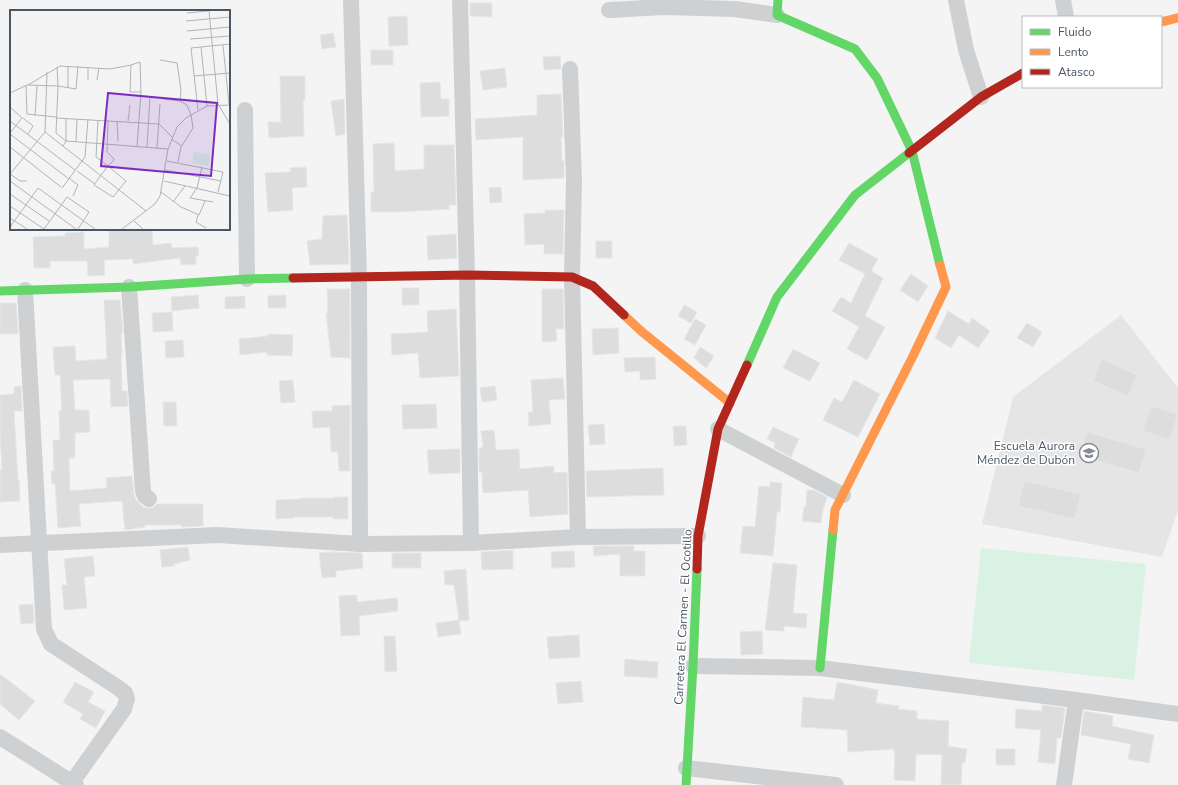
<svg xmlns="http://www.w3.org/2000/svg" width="1178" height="785" font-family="'Nunito Sans',sans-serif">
	<rect width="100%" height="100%" fill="#f4f4f4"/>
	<path fill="#e6e5e6" d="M1121,315L1178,388V510L1162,557L982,524L1013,397Z"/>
	<path fill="#d9f2e3" d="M981,548L1146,564L1134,680L969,663Z"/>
	<g fill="#ddddde" stroke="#e5e6e7">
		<path d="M470,3H492V17L470,16Z"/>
		<path d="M407,16L408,45L389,46L388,17Z"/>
		<path d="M333,33L336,47L322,49L320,35Z"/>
		<rect x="371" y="50" width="22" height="15"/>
		<path d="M560,56L561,69L544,70L543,57Z"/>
		<path d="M505,68L507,87L483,90L480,71Z"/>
		<path d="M280,76H305V100H303L304,136L269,138L268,122H281Z"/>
		<path d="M440,82L441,99H449V116L421,117L420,83Z"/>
		<path d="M561,94L563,137H561L562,161H564V178L523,180V137L476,140L475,119L537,115V95Z"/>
		<path d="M344,99L345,134L336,136L331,101Z"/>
		<path d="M394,143L395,171L424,169V145H454L456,205H449L450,209L397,212H371V192H374L373,144Z"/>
		<path d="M306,167L307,187L292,188L293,210L268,212L265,173L291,172L290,168Z"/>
		<path d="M501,187L502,202L490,203L489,188Z"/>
		<path d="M545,210H564L563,254H544V244L525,245L524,214L545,213Z"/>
		<path d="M347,215L349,264L310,265L307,241L322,239L323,216Z"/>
		<path d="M122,229H152L153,245L171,243L172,248L198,247L199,255L196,256V264L181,265L180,258L133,264V259L104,260L105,275L88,276L87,261H50V268H34L33,237L65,236V233L84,232V249L109,247V230Z"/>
		<path d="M456,234L457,258L428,260L427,236Z"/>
		<rect x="596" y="241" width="16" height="17"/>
		<path d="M849,243L878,259L871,271L883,278L865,316L885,327L867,360L847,349L859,327L832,311L841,297L851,303L865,274L839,260Z"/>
		<path d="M911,274L928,286L918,302L900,290Z"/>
		<rect x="402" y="288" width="17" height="17"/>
		<path d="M327,289H350V358L331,357L326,313H328Z"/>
		<path d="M542,289H563L564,329H556L557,341L542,342Z"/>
		<path d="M198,295L199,308L172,311L171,297Z"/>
		<path d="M286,295V308H268V296Z"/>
		<path d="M245,296V308L225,309V297Z"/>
		<path d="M104,300H120L123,333H121L122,354H121L122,391H127L128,406L111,407L110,379L73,380L75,410H89L90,432L75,433V458H69L70,491L107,488L106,478L132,476L134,495L136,500L143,507L148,508H153L157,504H203V526L182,527L181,525H145V527L125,530L122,501L79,504L81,526L58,528L55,484H52L51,471H54L53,440H60L59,411H62L60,375H55L53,347L75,346L76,361L107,359Z"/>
		<path d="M0,303H16L18,334H0Z"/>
		<path d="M684,305L697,312L691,323L678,316Z"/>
		<path d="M456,309L459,376L420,378L418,353L392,355L391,334L428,332L427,311Z"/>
		<path d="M948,311L969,324L972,318L990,331L978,348L959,335L951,348L935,338Z"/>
		<path d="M172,312L173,331L153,332L152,313Z"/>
		<path d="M695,319L706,325L695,345L684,339Z"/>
		<path d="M1027,323L1042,332L1033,347L1017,338Z"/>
		<path d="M618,328L619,353L593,355L592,329Z"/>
		<path d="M268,334L293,335L292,356L267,355V352L240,355L239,339L268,336Z"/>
		<path d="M183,340L184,357L166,358L165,341Z"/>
		<path d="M700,347L714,356L706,368L694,358Z"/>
		<path d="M793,349L820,363L810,381L783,368Z"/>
		<path d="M654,357L655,358L656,379L640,380V371L625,372L624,358Z"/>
		<path d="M1102,359L1137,375L1128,396L1093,381Z"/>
		<path d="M563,378L565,399L549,400L551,424L529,426L528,412H533L531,380Z"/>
		<path d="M293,380L295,402L281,403L279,381Z"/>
		<path d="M854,380L880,394L858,437L823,420L834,398L842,402Z"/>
		<path d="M21,386L22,411H14L18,480H19L20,501L0,502V470H2L0,435V395L14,394V387Z"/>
		<path d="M495,386L497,400L482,402L480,388Z"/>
		<path d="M163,402H176L177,426H164Z"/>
		<path d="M436,404L437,428L403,429L402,405Z"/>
		<path d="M350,405V471H339L338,452H331L330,427L313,428L312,411H332V406Z"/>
		<path d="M1151,406L1178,414L1170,440L1143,431Z"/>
		<path d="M604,424L605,444L590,445L588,425Z"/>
		<path d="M673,426H686L687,445L674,446Z"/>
		<path d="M773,427L799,439L791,457L774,448L775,443L767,439Z"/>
		<path d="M494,430L496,450L519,449L520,469L554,466V473L567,472L568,514L530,517L528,490L483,493L482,472H479V448L483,447L481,431Z"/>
		<path d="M1087,432L1146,449L1139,473L1080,456Z"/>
		<path d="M460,449V473L429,474L427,450Z"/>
		<path d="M663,468L664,495L587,497L586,471Z"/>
		<path d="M1024,481L1081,494L1075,519L1018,506Z"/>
		<path d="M770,482L782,483L780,512H777L773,556L740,553L743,526L755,527L759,486L770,487Z"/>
		<path d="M807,490H814L827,497L823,509L821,523L802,521L804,507H806Z"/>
		<path d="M334,497H348V519H333V517H294V518L276,519V500L301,499V498H334Z"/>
		<path d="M593,546H634V551H645V576H620V554L594,556Z"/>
		<path d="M188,547L190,560L174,564V566L162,567L160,550Z"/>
		<path d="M513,550V569L482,570L481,552Z"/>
		<path d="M574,551L575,567L552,568L551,552Z"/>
		<path d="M332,552L362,553L363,568L336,571V577L322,578L319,553Z"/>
		<rect x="392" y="553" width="29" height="15"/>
		<path d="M93,556L95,576L84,577L87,608L64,610L62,585H67L64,559Z"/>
		<path d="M773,563L797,565L793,613L807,614L806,628L784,626V631L765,630Z"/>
		<path d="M466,569L469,620L459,621L461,634L438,637L436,623L459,620L454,585H445L444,571Z"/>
		<path d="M357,595V602L397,598L398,611L359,616L360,635L341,636L339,596Z"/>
		<path d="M33,604L34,623L21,624L19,605Z"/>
		<path d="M762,631L763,654L741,655L740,632Z"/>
		<path d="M579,635L580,657L549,659L547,637Z"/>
		<path d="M384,636H395L397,671L385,672Z"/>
		<path d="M625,659L658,662L657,678L624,676Z"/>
		<path d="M0,674L35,701L19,720L0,704Z"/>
		<path d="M581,681L583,702L558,704L556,683Z"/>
		<path d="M75,682L94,692L88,702L105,711L96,728L80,719L83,714L63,702Z"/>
		<path d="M837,682L878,690L876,703L899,706L898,709L917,711V719L949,721L948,746L967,749L965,763H962L961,785H941L942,755L916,754L915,781L894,780L895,753H894V749L848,752L847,730L801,727L803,697L834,700Z"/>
		<path d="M1042,705L1065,708L1061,738H1057L1055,764L1038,762L1041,730L1015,728L1016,709L1042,711Z"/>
		<path d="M1084,711L1113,716L1112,726L1154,735L1149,763L1128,759L1131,744L1081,735Z"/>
		<rect x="996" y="749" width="19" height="16"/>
	</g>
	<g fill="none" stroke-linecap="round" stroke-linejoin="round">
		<g stroke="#ced0d2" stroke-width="16">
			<path d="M351,0L359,276L360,544"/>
			<path d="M460,0L467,275L471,543"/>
			<path d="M956,0L966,50L981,97"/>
			<path d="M1063,0L1066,17"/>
			<path d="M609,10L664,7L735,9L777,15"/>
			<path d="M570,69L574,180L572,277L578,537"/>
			<path d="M245,110L247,279"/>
			<path d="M129,287L143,491L145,496L149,499"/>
			<path d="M25,290L44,629L51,644L117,687L125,693L127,699L124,709L70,785"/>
			<path d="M718,429L843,495"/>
			<path d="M0,545L218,535L360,544L471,543L578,537L698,536"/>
			<path d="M693,666L820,668L1076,700L1178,714"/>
			<path d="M0,737L76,785"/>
			<path d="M686,768L836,785"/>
			<path d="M1064,785L1076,700"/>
		</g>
		<g stroke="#63d668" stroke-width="9">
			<path d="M778,0L777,15L855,49L877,78L912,151L940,265"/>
			<path d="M0,291L129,287L247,279L293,278"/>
			<path d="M747,365L777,297L855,195L909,153"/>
			<path d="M820,668L833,530"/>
			<path d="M686,785L693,666L697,569"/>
		</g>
		<g stroke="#ff974d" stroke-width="9">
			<path d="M1161,22L1178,18"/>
			<path d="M624,315L641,331L730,403"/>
			<path d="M833,530L835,510L913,356L946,287L940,265"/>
		</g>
		<g stroke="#b3261e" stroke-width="9">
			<path d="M909,153L981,97L1023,73"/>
			<path d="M293,278L467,275L572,277L593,286L624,315"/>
			<path d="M697,569L698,536L718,429L747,365"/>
		</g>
	</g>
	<defs>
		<g id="school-ring" transform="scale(1)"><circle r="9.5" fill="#fff" stroke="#868d94" stroke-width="1.5"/><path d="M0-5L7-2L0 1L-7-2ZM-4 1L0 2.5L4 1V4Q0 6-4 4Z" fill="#868d94"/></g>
	</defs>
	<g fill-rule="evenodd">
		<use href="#school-ring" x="1089" y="453"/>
	</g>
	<g text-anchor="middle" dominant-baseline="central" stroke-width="3" stroke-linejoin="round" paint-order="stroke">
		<g font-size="12" fill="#4a5661" stroke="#fff" text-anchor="end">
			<text x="1075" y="446">Escuela Aurora<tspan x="1075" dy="14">Méndez de Dubón</tspan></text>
		</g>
		<g font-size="12" fill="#4a5661" stroke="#fff">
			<text transform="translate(683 617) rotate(-87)">Carretera El Carmen - El Ocotillo</text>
		</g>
	</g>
	<g transform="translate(10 10)">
		<rect width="220" height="220" fill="#f4f4f4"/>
		<path d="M184,142L200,145L198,156L182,153Z" fill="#d9f2e3"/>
		<path fill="none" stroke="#b0b5b9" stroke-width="1" d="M199,1L208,94L220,114M177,3L198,1M176,11L220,7M177,21L220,17M180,29L220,26M213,35L219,94M191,37L197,96M150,50L167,53L171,80L170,91L177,95L181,105L183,118L171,137L168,152M47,57L48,76L66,79L68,56M184,66L220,63M78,70V57M87,70L89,58M18,75L50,56L100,59L121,55M16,76L17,104L46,107M58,78V56M0,83L17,75L48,76L46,123L56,131L158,139M154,89L170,91M0,97L12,108L0,123M188,100L181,38L220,34M25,106L27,76M13,108L23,116L18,124M46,108L149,114L162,127M88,110L86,147L98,156L116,171L103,187L84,175L91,165L98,156L104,150V149L97,142L98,110M0,111L65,160M107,111L108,131M118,111L120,95M35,122L136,201M35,122L37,62M0,124L59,169M161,129L172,136M66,132L67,109M53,136L56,131V109M0,137L51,177M127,137L131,82L130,52L121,55L120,82H131M137,137L140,87M147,138L150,94M157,151L213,162L208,182M192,157L187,178L180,188L203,192M155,160L211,171M67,161L85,174M0,164L35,122M0,164L10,171H17M59,168L68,175L63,186M0,171L66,219M154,171L220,186M52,178L75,147L78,109M151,182L171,197L189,205L195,191M0,184L39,211M163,192L175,176M0,196L34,219M188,205L186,212L196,218M0,208L17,219M124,211L133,219M0,217L28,178L85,219M34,219L57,187L79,202L68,219M112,219L145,194L150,186L158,139L167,117L176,108L197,96L220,95"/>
		<path fill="#7b2cbf" fill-opacity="0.15" stroke="#7b2cbf" stroke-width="2" d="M98,83L207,93L201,166L91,156Z"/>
		<rect width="220" height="220" fill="none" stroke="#4a5661" stroke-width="2"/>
	</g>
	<rect x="1022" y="16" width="140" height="72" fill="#ffffff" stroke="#b7bbc0"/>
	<rect x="1030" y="29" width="20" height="6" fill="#63d668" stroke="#b7bbc0"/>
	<text x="1058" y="36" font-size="12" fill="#4a5661">Fluido</text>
	<rect x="1030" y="49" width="20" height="6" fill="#ff974d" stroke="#b7bbc0"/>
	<text x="1058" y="56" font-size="12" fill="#4a5661">Lento</text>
	<rect x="1030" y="69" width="20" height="6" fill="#b3261e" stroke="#b7bbc0"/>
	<text x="1058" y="76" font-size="12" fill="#4a5661">Atasco</text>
</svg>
